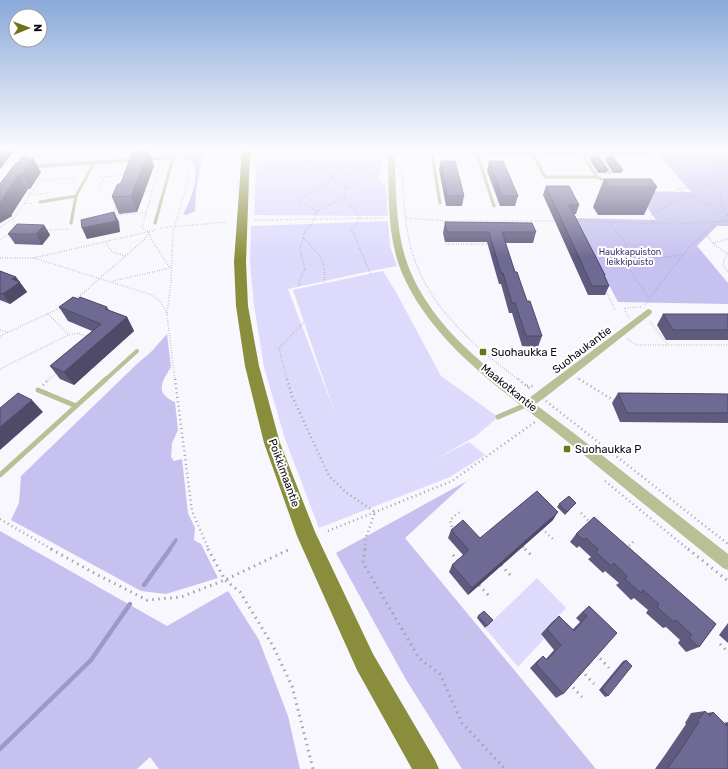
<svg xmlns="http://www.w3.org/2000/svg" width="728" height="769" font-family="Rubik,sans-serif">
	<rect width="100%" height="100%" fill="#f7f7fd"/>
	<g fill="#efeefe">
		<path d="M39,150H134L130,158L29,164Z"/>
		<path d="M155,150H188L187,155L153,156Z"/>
	</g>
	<g fill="#dddafc">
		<path d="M35,150H43L34,163L52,162L59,150H61L54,162L70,161L77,150H97L92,160L108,159L113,150H114L110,159L128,158L131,150H134L130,159L28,165L27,163Z"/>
		<path d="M257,150H385V156L379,178L386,187L388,216L254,215Z"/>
		<path d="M388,221L390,246L397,266L370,271L288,289L336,416L293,290L383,271L397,294L441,376L498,417L476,436L433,461L469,442L485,455L450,477L319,528L285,439L264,367L254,305L250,263L251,226Z"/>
		<path d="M537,578L566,608L541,634L544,639L518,667L485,628Z"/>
	</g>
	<g fill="#c6c1ef">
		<path d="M189,150H204L196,190L195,211L187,215L183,214C189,204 197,184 195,172C195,168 193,164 191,161L183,160Z"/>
		<path d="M655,150H719L728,155V226H717L697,246L728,283V304L618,302L574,218L656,220L636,191L691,192Z"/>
		<path d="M167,334L171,367C161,383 155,393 175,402L178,430L172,443L171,457L174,461L182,459L188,513L195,528L194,540L201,544L218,578L166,594L141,591L11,520L19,503L21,476L138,363L151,352Z"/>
		<path d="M467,481L405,538L596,769H462L405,678L336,553Z"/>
		<path d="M0,531L167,626L228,591L259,640L288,716L300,769H159L150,757L137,769H0Z"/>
	</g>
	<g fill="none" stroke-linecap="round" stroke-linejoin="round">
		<path stroke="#9d98c4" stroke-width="3.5" d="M169,550L176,540"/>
		<g stroke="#9d98c4" stroke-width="4.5">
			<path d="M144,585L170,549"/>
			<path d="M0,749L91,660L130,604"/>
		</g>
		<g stroke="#a2a2a9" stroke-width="1.5" stroke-dasharray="0.5 2" stroke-linecap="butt">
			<path d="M296,150L304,159L333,177L328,183L298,200V203L308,205L317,211L312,224L305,231L303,238C318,253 327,260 324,283"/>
			<path d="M349,150L345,199L360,218L352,230L371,275"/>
			<path d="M699,150L728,179"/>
			<path d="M658,152L725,162"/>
			<path d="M401,159C404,187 403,216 410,244C424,303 472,345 519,380"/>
			<path d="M183,161L195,150"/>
			<path d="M649,161L665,163L658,153"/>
			<path d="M664,161H705"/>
			<path d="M102,169L98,177L125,175"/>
			<path d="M721,171L728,159"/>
			<path d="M348,174L373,163L383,162"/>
			<path d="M333,177L346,189L375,174L383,172"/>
			<path d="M725,183L677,189L715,207L728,216C721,204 715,192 728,181"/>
			<path d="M98,190L105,176"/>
			<path d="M143,192L152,191"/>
			<path d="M22,194L31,193"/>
			<path d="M30,195L49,193"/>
			<path d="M24,204L34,203"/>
			<path d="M317,211L346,196"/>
			<path d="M114,215L116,204"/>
			<path d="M115,215L146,213"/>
			<path d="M405,218L446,221H557"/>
			<path d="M255,220L385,218"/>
			<path d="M575,221L680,224L728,221"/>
			<path d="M609,222L626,244V249L620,251L627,266L649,298"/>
			<path d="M654,223L650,216L673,202L699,194L707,187"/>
			<path d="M0,227L14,218"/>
			<path d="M160,228L227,222"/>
			<path d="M16,229L13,223L14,218L40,180L75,178L79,170"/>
			<path d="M45,230L68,229"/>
			<path d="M705,233L715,245L728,254"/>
			<path d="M0,240L9,234"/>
			<path d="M106,242L112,252L126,256"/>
			<path d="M713,243L728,239"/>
			<path d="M446,244H489"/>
			<path d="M626,244L634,245L645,259L683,255"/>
			<path d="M728,254L725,257L723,265L728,272"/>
			<path d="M0,258H34L156,230"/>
			<path d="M34,258L152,295L162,303L167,314L175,380"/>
			<path d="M113,281L170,268L151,239L149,232"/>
			<path d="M299,286V281L305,270L300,249L303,238"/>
			<path d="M605,289L615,310"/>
			<path d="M74,299L82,294L145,239L149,232L142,228L160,164"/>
			<path d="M645,305C669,273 692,236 728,216"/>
			<path d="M167,313L171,283L173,232L188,182L189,168L187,163L178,161"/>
			<path d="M48,314L68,334"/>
			<path d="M629,318L624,308L642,307"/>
			<path d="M650,322L668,345H728"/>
			<path d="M0,330L8,332"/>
			<path d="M0,336L62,307"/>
			<path d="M627,339L637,345H668"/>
			<path d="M0,369L68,335L78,333L87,337"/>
			<path d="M577,378L581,380"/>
			<path d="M48,380L58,372"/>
			<path d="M287,380L279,348L304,322"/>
		</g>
		<g stroke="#a2a2a9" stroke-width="2.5" stroke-dasharray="1 3.5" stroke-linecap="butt">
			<path d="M175,379L192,511L209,550"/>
			<path d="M287,379L292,396L329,476L348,494L375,512L366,537L365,550"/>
			<path d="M518,379L532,390"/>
			<path d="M579,379L613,400H616"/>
			<path d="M43,385L49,379"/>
			<path d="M527,386H536"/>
			<path d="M546,401L728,544"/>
			<path d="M605,481L689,550"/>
			<path d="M581,513L590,522"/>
			<path d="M0,519L53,550"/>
			<path d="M542,529L553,539"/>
			<path d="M328,531L452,481L535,422"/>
			<path d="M453,531L450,520L458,513L462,512"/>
			<path d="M523,547L526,550"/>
			<path d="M626,549L635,540"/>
		</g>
		<g stroke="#a2a2a9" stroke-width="3" stroke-dasharray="1.5 4.5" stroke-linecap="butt">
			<path d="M51,549L94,573L147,600L181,597L225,580L288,550"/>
			<path d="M208,549L225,580L240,592L273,646L292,686L313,769"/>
			<path d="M365,549L363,563L419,658L440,674L462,723L505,769"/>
			<path d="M525,549L533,557"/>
			<path d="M688,549L728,581"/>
			<path d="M453,555L459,562"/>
			<path d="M501,565L512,577"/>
			<path d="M479,585L490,597"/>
			<path d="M720,644L728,652"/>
			<path d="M596,654L609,668"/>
			<path d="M581,670L594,684"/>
			<path d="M569,683L582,697"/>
		</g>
		<g stroke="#bbbf96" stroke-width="3">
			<path d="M594,150L610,173"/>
			<path d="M432,154L440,203"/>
			<path d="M477,154L494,206"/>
			<path d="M533,154L545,177H597L608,182"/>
			<path d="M582,154L597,177"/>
			<path d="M40,202L76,196"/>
			<path d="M71,223L76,196L94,163"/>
			<path d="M155,223L173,158"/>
		</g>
		<path stroke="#bbbf96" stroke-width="4" d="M105,380L137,351"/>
		<g stroke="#bbbf96" stroke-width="5">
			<path d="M38,390L76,406"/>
			<path d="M498,417L528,404"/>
			<path d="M0,475L106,379"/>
		</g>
		<g fill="#bbbf96" fill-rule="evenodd">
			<path d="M26,150H32L2,191L0,192V186Z"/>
			<path d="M391,151L650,152L653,154L650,156L389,154L388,153Z"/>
			<path d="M173,156L175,157V159L26,169L23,167L26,165Z"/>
			<path d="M648,309L651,310L652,312L651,314L543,399L531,407H525L523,404L525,401Z"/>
		</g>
		<path fill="#bbbf96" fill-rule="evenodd" d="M388,150H394C397,190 394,235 411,273C442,344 516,388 575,434C626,474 677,514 728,554V570L723,568C671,526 619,484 568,442C507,393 434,347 402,273C386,235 389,190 388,150Z"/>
		<path fill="#8a8e3c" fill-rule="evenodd" d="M242,150H250L246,262L248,306L259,366L280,443L315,532L373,654L435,760L439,769H412L357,670L297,536L264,443L245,366L236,306L234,262Z"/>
	</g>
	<g fill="#5f5b7e">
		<path d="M149,151L154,166L137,212L119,214L112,197L121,183Z"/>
		<path d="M591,157L608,170L606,173H598L590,160Z"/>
		<path d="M606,157L623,170L621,173H613L605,160Z"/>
		<path d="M441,161L464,196L462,206H446L439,170Z"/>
		<path d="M489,161L518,196L515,206H500L487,171Z"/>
		<path d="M16,163L41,172L30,189H28L12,214V216L0,223V184Z"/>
		<path d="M604,179L657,187L644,215H598L593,207Z"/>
		<path d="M546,186L579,205L576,214H574L605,275V277L609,286L605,295H588L543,195Z"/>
		<path d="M445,222L536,232L533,243H505L515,272L542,336L538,347L522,346L512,313H509L501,284H499L487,242H445L443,233Z"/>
		<path d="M44,225L50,235L42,245L15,244L8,234Z"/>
		<path d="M0,271L16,277L27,292L10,304L0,300Z"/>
		<path d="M59,307H107L109,310L127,317L134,331L74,385L60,379L50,366L92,331L68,321Z"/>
		<path d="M663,314H728V340H666L657,325Z"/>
		<path d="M618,393L728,394V423L620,422L612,403Z"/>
		<path d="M576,503L565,515L557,507L559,504Z"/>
		<path d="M594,517L716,624L699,647L686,652L678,643L680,640L666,627L663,628L646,613L648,610L634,598L631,600L616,585L619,583L605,571L603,573L588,559L591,557L579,546L577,548L570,542L576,534Z"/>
		<path d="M553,520L468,595L449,572L452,565L463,555L448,538L451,530L480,538Z"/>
		<path d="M589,606L617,633L563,694L556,698L530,668L537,661L543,656L546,659L554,650L541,634L552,622L559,616L573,629L580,622L576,618L582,612Z"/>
		<path d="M478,616L491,622L485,628L477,618Z"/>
		<path d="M728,623V643L719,635Z"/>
		<path d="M626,660L608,696L605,697L599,690L623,661Z"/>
		<path d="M705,711L707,713L713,712L724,723L728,722V769H653H655L665,755L686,724L685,723L691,713Z"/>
	</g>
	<g fill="#4e4a67">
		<path d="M0,150H15L0,169Z"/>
		<path d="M149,151L154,166L137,212L131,196Z"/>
		<path d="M33,158L41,172L30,189L22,174Z"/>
		<path d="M19,174L28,189L12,214L2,199Z"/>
		<path d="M3,200L12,216L0,223V202Z"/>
		<path d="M114,212L119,222L120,232L87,239L82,228Z"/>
		<path d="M44,225L50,235L42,245L36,234Z"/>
		<path d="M16,277L27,292L10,304L3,294L12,279Z"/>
		<path d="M127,317L134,331L74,385L64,372Z"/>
		<path d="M32,400L43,412L0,450V427Z"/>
		<path d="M558,512L553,520L468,595L472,588Z"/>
	</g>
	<g fill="#6f6a93" stroke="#4e4a67">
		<path d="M133,151H149L131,196L112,197L117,185L121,183Z"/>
		<path d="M591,157H598L608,170H599Z"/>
		<path d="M606,157H613L623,170H614Z"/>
		<path d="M22,158H33L22,174H19L2,199L3,200L0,202V184L16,163H19Z"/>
		<path d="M441,161H455L464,196H447Z"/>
		<path d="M489,161H503L518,196H502Z"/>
		<path d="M604,179H651L657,187H610Z"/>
		<path d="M546,186H569L579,205H569L605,275H604L609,286H592Z"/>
		<path d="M114,212L116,221L82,228L81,220Z"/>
		<path d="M445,222L532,223L536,232H502L515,272H517L527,301H530L542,336H526L515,303H512L503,273H501L489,232H447Z"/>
		<path d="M17,224L44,225L36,234H8Z"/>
		<path d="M0,271L16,277L12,279L20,282L3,294L0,293Z"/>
		<path d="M73,297L78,299L80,297L107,307L105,309L127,317L64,372L50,366L101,324L59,307Z"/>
		<path d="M663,314H728V330H673Z"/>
		<path d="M18,393L32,400L0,427V408Z"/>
		<path d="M618,393L728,394V413H627Z"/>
		<path d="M537,491L558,512L472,588L452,565L468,551V549L451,530L463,520L480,538Z"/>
		<path d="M569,496L576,503L567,512L559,504Z"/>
		<path d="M594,517L716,624L699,647L689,638L692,635L676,620L674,622L657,607L659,604L643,590L641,593L625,579L627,576L614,563L611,566L596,552L598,549L586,538L584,540L576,534Z"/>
		<path d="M589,606L617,633L563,694L536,664L543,656L547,660L561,645L547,629L559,616L574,631L587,616L583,612Z"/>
		<path d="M484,611L493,620L487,626L478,616Z"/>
		<path d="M626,660L632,666L608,696L602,689Z"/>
		<path d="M705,711L710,716L713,712L727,726L728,724V769H667L678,754L699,722L698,720Z"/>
	</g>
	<linearGradient id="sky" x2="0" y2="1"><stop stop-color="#8aa9da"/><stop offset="0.58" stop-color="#fbfbfe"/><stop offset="1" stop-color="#fbfbfe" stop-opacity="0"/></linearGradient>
	<rect width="728" height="258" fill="url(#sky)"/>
	<g fill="#6e7218" stroke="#fff" stroke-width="1.5">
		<rect x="479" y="348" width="8" height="8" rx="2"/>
		<rect x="563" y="445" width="8" height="8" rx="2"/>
	</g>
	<g text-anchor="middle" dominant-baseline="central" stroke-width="4" stroke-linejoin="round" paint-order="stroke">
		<g font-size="9" fill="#423871" stroke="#fff">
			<text x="630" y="252">Haukkapuiston<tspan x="630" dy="10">leikkipuisto</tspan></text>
		</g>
		<g font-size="11" fill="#0c0b15" stroke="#fff">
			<text transform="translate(582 350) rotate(-37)">Suohaukantie</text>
			<text transform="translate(509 388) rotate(39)">Maakotkantie</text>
			<text transform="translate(284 473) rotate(70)">Poikkimaantie</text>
		</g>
		<g font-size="11" fill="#0c0b15" stroke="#fff" text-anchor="start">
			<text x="491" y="352">Suohaukka E</text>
			<text x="575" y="449">Suohaukka P</text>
		</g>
	</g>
	<g transform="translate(28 28) rotate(89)"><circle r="19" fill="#ffffff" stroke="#9e9da1"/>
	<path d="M0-3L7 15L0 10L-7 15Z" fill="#6e7218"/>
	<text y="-6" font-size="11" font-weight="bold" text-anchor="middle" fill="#0c0b15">N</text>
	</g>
</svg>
